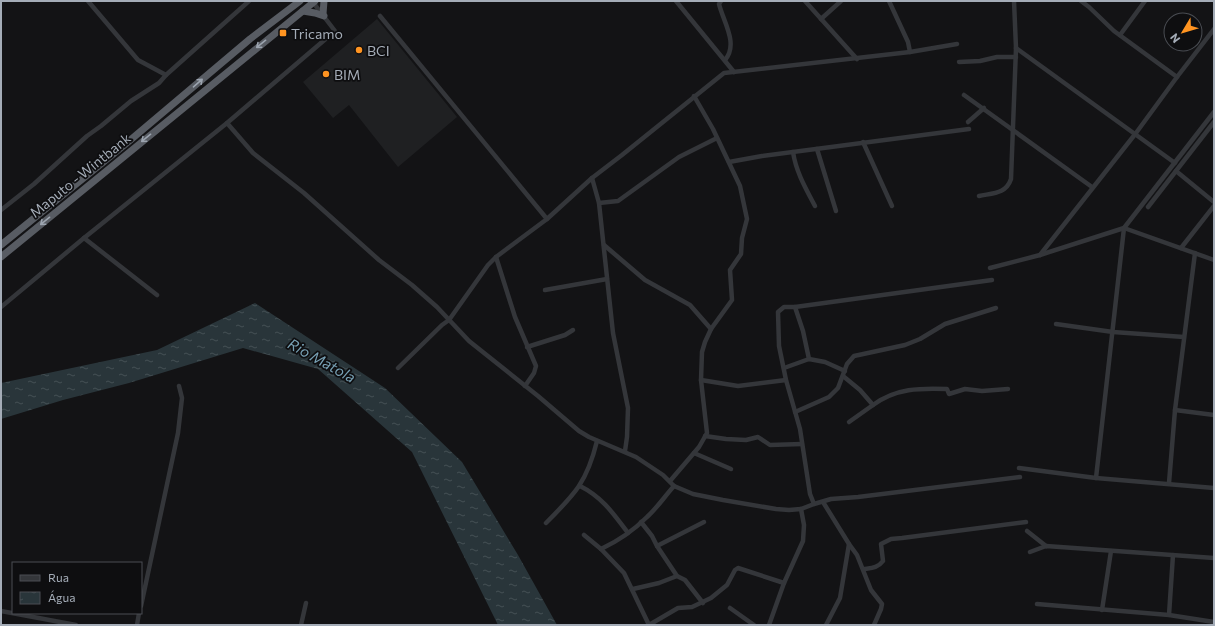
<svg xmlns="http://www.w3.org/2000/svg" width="1215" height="626" font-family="Commissioner,sans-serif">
	<defs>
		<pattern id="water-ripples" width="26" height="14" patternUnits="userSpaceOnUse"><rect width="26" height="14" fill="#29353a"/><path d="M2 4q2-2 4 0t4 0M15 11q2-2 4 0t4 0" fill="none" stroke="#455054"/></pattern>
	</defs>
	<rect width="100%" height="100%" fill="#131315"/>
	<path fill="#1f2022" d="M377,19L457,117L398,167L349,105L333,118L303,82Z"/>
	<path fill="url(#water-ripples)" d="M255,303L385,388L462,462L518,555L557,625H498L412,452L318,369L243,348L129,383L63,400L1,419V383L157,350Z"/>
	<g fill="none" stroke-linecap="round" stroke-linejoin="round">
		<g stroke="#34363a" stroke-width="4.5">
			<path d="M88,1L138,60L166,75"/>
			<path d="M676,1L734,72"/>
			<path d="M721,1L719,4C723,21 739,44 725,60"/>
			<path d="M805,1L857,59"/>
			<path d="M889,1L908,42L910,52"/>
			<path d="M1081,1L1089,7L1114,31L1177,77"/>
			<path d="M380,16L547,219"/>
			<path d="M821,19L841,1"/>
			<path d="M1120,35L1145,1"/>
			<path d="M1016,48L1175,163"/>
			<path d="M959,62L980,61L997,57H1016"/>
			<path d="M964,95L1092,187"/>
			<path d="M968,122L984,108"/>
			<path d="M227,123L335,31L312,1"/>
			<path d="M863,142L892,206"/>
			<path d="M817,149L836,211"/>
			<path d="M793,152C796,172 806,189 815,206"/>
			<path d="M729,162L762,156L969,129"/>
			<path d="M1176,171L1214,202"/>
			<path d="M592,178L599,203L613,333L628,408L627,437L625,451"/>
			<path d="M979,196C993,193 1006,194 1011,179L1016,48L1014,1"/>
			<path d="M599,203L618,201L679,157L717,138"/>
			<path d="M1148,207L1214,122"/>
			<path d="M1,210L34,184L87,136L101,126L131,101L159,83L166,75L249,1"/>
			<path d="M84,238L157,295"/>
			<path d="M604,245L645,280L690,305L711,329"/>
			<path d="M1181,248L1214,206"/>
			<path d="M1040,255L1136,133L1177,77L1214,29"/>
			<path d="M496,257L515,317L536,366L534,373L525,386"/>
			<path d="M990,268L1040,255L1124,228L1214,260"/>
			<path d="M545,290L607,279"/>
			<path d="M1,307L84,238L227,123L253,153L304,193L379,260L412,285L437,307L469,341L538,396L579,431L589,437L636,457L663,475L674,486L693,494L723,500L776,509L789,510L801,509L814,504L831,499L858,497L1020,477"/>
			<path d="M795,307L803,331L809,359"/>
			<path d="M1056,324L1113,332L1184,337"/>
			<path d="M527,347L565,335L573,330"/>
			<path d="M398,368L442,325L449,320L488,265L496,257L547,219L592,178L622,155L724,73L910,52L957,44"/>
			<path d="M784,368L809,359L825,362L845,371"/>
			<path d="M843,376L860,390L873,405L849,422"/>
			<path d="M701,380L738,386L786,380"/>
			<path d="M873,405C896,388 920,388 947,389L949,394L965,389L982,391L1008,389"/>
			<path d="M1175,410L1214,415"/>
			<path d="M795,412L829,397L838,388L847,364L854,356L905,345L920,339L945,324L996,308"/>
			<path d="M705,436L726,439L746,440L758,437L770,445L802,444"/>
			<path d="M694,453L731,469"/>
			<path d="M1019,468L1096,478L1214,488"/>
			<path d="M1096,478L1124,228L1214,112"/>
			<path d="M670,481L699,447L707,433L701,380L702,352L705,342L711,329L732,300L730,270L741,254L742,238L747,219L740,186L713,129L694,96"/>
			<path d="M1169,483L1175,410L1195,253"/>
			<path d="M580,486C602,497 613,513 628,533"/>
			<path d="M823,502L849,544L857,555L871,590L882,604L881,609L874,625"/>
			<path d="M814,504L810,494L800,429L786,380L779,346L778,312L784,307H795L992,280"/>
			<path d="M641,522L652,536L657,546L677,576L685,580L703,603"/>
			<path d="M546,523C575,494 587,482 597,441"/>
			<path d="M1027,531L1046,546"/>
			<path d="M584,535L601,549L624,573L649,625"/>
			<path d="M657,546L704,522"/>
			<path d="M601,549C618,541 634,530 647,517C657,508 665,496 674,486"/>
			<path d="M1030,552L1046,546L1214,558"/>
			<path d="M864,569C871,568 878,568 883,561L881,544L891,539L902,538L1026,522"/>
			<path d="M633,589L659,583L677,576"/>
			<path d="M1037,604L1169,615L1214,622"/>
			<path d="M141,606L178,433L182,398L179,386"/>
			<path d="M730,608L754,625"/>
			<path d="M1102,610L1111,551"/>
			<path d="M1,611L76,625"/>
			<path d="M1169,615L1173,555"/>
			<path d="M137,625L139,613"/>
			<path d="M301,625L306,603"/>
			<path d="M649,625L678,608L692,607L711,598L727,585L735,570L738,568L784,583"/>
			<path d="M769,625L784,583L803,541L804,525L801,509"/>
			<path d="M826,625L840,598L849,544"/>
		</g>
		<g stroke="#585c63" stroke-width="7">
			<path d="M303,11L315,13L324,16"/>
			<path d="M323,14L324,1"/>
			<path d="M1,245L128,142L250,39L300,1"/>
			<path d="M1,257L315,1"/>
		</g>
	</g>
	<defs><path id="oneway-shaft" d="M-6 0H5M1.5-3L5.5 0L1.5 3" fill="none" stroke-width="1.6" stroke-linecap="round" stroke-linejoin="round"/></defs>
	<g stroke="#9ca4af">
		<use href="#oneway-shaft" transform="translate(261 44) rotate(141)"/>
		<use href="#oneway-shaft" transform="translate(198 83) rotate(-41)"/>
		<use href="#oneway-shaft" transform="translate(146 138) rotate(141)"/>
		<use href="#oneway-shaft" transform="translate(45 221) rotate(141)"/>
	</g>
	<g fill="#ff9421" stroke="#0e0e10" stroke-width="1.5">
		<rect x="279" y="29" width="8" height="8" rx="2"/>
		<circle cx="359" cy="50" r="4"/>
		<circle cx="326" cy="74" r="4"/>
	</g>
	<g text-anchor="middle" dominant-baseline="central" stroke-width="3.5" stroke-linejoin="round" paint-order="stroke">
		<g font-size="14" fill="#a4acb7" stroke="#0e0e10" text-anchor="start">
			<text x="291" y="33">Tricamo</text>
			<text x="367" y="50">BCI</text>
			<text x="334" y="74">BIM</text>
		</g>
		<g font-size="14" fill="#a4acb7" stroke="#0e0e10">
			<text transform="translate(80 175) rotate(-39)">Maputo - Wintbank</text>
		</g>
		<g font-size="15" font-style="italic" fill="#78a1b5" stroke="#0e0e10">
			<text transform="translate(322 360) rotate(29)">Rio Matola</text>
		</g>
	</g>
	<rect width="1215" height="626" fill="none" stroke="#a4acb7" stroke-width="4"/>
	<rect x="12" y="562" width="130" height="52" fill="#0e0e10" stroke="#4a4d53"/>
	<rect x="20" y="575" width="20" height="6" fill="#34363a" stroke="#4a4d53"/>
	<text x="48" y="582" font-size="12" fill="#a4acb7">Rua</text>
	<rect x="20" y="592" width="20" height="12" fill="url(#water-ripples)" stroke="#4a4d53"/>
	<text x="48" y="602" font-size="12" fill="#a4acb7">Água</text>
	<g transform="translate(1183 32) rotate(232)"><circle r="19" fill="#0e0e10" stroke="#4a4d53"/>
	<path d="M0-3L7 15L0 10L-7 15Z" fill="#ff9421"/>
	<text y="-6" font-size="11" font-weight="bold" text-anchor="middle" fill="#a4acb7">N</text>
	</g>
</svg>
